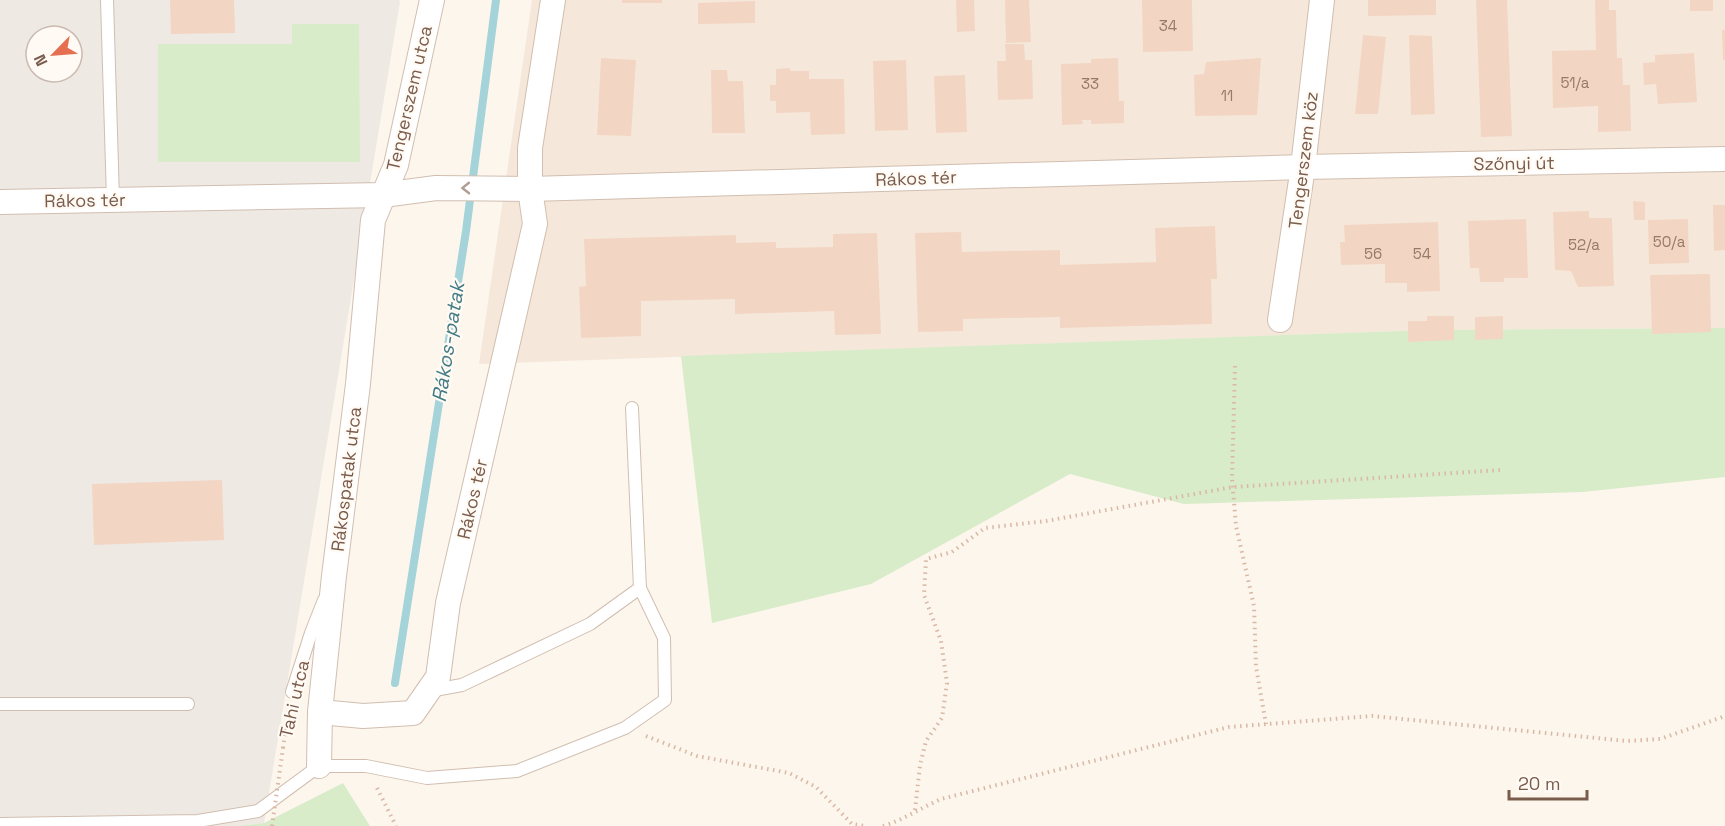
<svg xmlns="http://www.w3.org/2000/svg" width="1725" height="826" font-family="'Space Grotesk',sans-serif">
	<rect width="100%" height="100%" fill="#fdf6ec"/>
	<path fill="#f5e8da" d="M532,0H1725V328L1431,330L479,364Z"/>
	<path fill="#efe9e4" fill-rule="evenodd" d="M0,0H399L400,2L264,823L237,826H0ZM36,36H72V72H36Z"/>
	<g fill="#d8ecc9">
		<path d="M292,24H359L360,162H158V44H292Z"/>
		<path d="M1725,328V477L1583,492L1184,504L1070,474L871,584L712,623L681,356L1431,330Z"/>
		<path d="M343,783L370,826H237L264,823Z"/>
	</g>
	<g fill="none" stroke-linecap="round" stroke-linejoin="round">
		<path stroke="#a5d3da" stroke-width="8" d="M395,683L466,231L496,0"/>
	</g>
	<g fill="#f3d5c3">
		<path d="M170,0H234L235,33L171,34Z"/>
		<rect x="622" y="0" width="40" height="3"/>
		<path d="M956,0H974L975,31L957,32Z"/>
		<path d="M1005,0H1029L1031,42L1006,43Z"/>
		<path d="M1142,0H1192L1193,51L1143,52Z"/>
		<path d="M1368,0H1436V15L1368,16Z"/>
		<path d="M1476,0H1507L1512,136L1481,137Z"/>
		<path d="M1595,0H1609V10H1616L1617,58H1622L1623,85H1630L1631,131L1598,132V106L1553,108L1552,51L1596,50Z"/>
		<rect x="1690" y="0" width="23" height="11"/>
		<path d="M755,1V23L698,24V3Z"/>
		<path d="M1722,30H1725V60H1723Z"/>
		<path d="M1363,35L1386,37L1378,114H1355Z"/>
		<path d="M1409,35L1432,36L1435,114L1411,115Z"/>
		<path d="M1005,44H1024L1025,60H1032L1033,99L998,100L997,61H1006Z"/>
		<path d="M1694,53L1697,102L1658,104L1656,84L1644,85L1643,63L1655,62V55Z"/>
		<path d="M601,58L636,60L631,136L597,135Z"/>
		<path d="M1118,58L1119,101H1124V123L1091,124V120H1082L1083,124L1062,125L1061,64L1091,63V59Z"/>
		<path d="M1261,58L1257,115L1195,116L1194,75L1204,74L1206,62Z"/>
		<path d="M906,60L908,130L875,131L873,61Z"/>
		<path d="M790,68V71H809V79H844L845,134L811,135L810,112L776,113V101H770V85H776V69Z"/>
		<path d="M711,70H727L728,81H743L745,133H712Z"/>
		<path d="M965,75L967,132L936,133L934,76Z"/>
		<path d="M1633,201L1645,202V220H1634Z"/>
		<path d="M1713,205H1725V250L1714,251Z"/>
		<path d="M1589,211V218H1612L1614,286L1578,287L1571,271L1555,270L1553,212Z"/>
		<path d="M1526,219L1528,278H1504V282H1480L1479,268H1470L1468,221Z"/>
		<path d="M1688,219L1689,263L1649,264L1648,220Z"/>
		<path d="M1438,222L1440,291L1407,292V283H1385V264L1341,265L1340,242H1345L1344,225Z"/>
		<path d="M1215,226L1217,279H1211L1212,324L1060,328V317L963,319V331L918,332L915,233L961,232L962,252L1060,250V265L1156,262L1155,228Z"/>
		<path d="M877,233L881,334L835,335L834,311L735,314V299L641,301V336L581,338L579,287L586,286L584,239L736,235V243L776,242V248L833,247V234Z"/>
		<path d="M1710,274L1711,332L1652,334L1650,275Z"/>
		<path d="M1427,316H1454V340L1408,342V321H1427Z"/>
		<path d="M1503,316V339L1475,340V317Z"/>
		<path d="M222,480L224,540L94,545L92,484Z"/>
	</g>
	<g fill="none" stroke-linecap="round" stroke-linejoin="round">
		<g stroke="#d1beb0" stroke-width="14">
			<g id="service">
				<path d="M107,0L113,199"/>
				<path d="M429,691L462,685L590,624L640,588L632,408"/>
				<path d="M292,692L311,633L324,600"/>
				<path d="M0,704H188"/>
				<path d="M0,824L198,821L258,811L319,766H366L427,778L517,771L625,728L665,700L664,638L640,588"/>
			</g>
		</g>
		<g stroke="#d1beb0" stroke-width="26">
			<g id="minor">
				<path d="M0,202L383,195L436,188L530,189L1303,167L1725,159"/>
				<path d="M1280,320L1303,167L1322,0"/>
				<path d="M320,712L363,716L413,713L438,677L448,603L535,224L530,189V148L553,0"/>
				<path d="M319,766L320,712L334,576L358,384L373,220L396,165L432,0"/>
			</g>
		</g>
		<g stroke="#d9b8a5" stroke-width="4" stroke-dasharray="1.5 4.5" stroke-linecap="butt">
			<path d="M1235,366L1232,478L1236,526L1254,606L1256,667L1266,724"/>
			<path d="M646,736L697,756L789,773L816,787L852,824L864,826"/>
			<path d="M283,748L289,708"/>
			<path d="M377,788L396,826"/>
			<path d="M915,810L920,765L926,741L942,718L947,683L941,641L924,595L926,559L952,552L985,528L1046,521L1233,487L1501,470"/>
			<path d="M883,826C903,820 921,808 941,799L1229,727L1372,716L1627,741L1660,739L1725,716"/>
		</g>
		<use href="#service" stroke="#fff" stroke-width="12"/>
		<use href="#minor" stroke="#fff" stroke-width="24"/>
		<path stroke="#d9b8a5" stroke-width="4" stroke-dasharray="1.5 4.5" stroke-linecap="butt" d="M272,826L283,748"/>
	</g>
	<defs><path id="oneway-chevron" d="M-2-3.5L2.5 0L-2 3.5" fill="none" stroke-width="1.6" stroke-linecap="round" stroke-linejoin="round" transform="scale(1.5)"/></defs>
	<use stroke="#af9d94" href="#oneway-chevron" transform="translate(466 188) rotate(179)"/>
	<g text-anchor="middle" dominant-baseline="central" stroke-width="4.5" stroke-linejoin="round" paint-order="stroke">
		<g font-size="15" fill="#987a6a">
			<text x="1168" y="25">34</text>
			<text x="1575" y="82">51/a</text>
			<text x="1090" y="83">33</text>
			<text x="1227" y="95">11</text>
			<text x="1669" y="241">50/a</text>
			<text x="1584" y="244">52/a</text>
			<text x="1373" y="253">56</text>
			<text x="1422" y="253">54</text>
		</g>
		<g font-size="18" fill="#7a5c4d" stroke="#fffaf3">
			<text transform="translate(409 98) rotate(-77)">Tengerszem utca</text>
			<text transform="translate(1303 160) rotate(-83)">Tengerszem köz</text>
			<text transform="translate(1514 163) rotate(-1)">Szőnyi út</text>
			<text transform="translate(916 178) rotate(-2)">Rákos tér</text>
			<text transform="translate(85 200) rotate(-1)">Rákos tér</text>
			<text transform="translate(346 479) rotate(-83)">Rákospatak utca</text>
			<text transform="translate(472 499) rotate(-77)">Rákos tér</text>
			<text transform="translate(294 699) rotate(-77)">Tahi utca</text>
		</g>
		<g font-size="20" font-style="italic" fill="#437c86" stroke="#fffaf3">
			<text transform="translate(448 342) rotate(-81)">Rákos-patak</text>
		</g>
	</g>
	<g transform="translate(54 54) rotate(245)"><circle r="28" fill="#fffaf3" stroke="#cabbb1" stroke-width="1.5"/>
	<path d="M0-4.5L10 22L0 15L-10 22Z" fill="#e76f51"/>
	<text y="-9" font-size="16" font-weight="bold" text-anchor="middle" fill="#7a5c4d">N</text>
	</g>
	<path d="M1509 790v9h78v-9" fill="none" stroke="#7a5c4d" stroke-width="3"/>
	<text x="1518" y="790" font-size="18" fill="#7a5c4d" stroke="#fffaf3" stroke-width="4.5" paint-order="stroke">20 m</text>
</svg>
